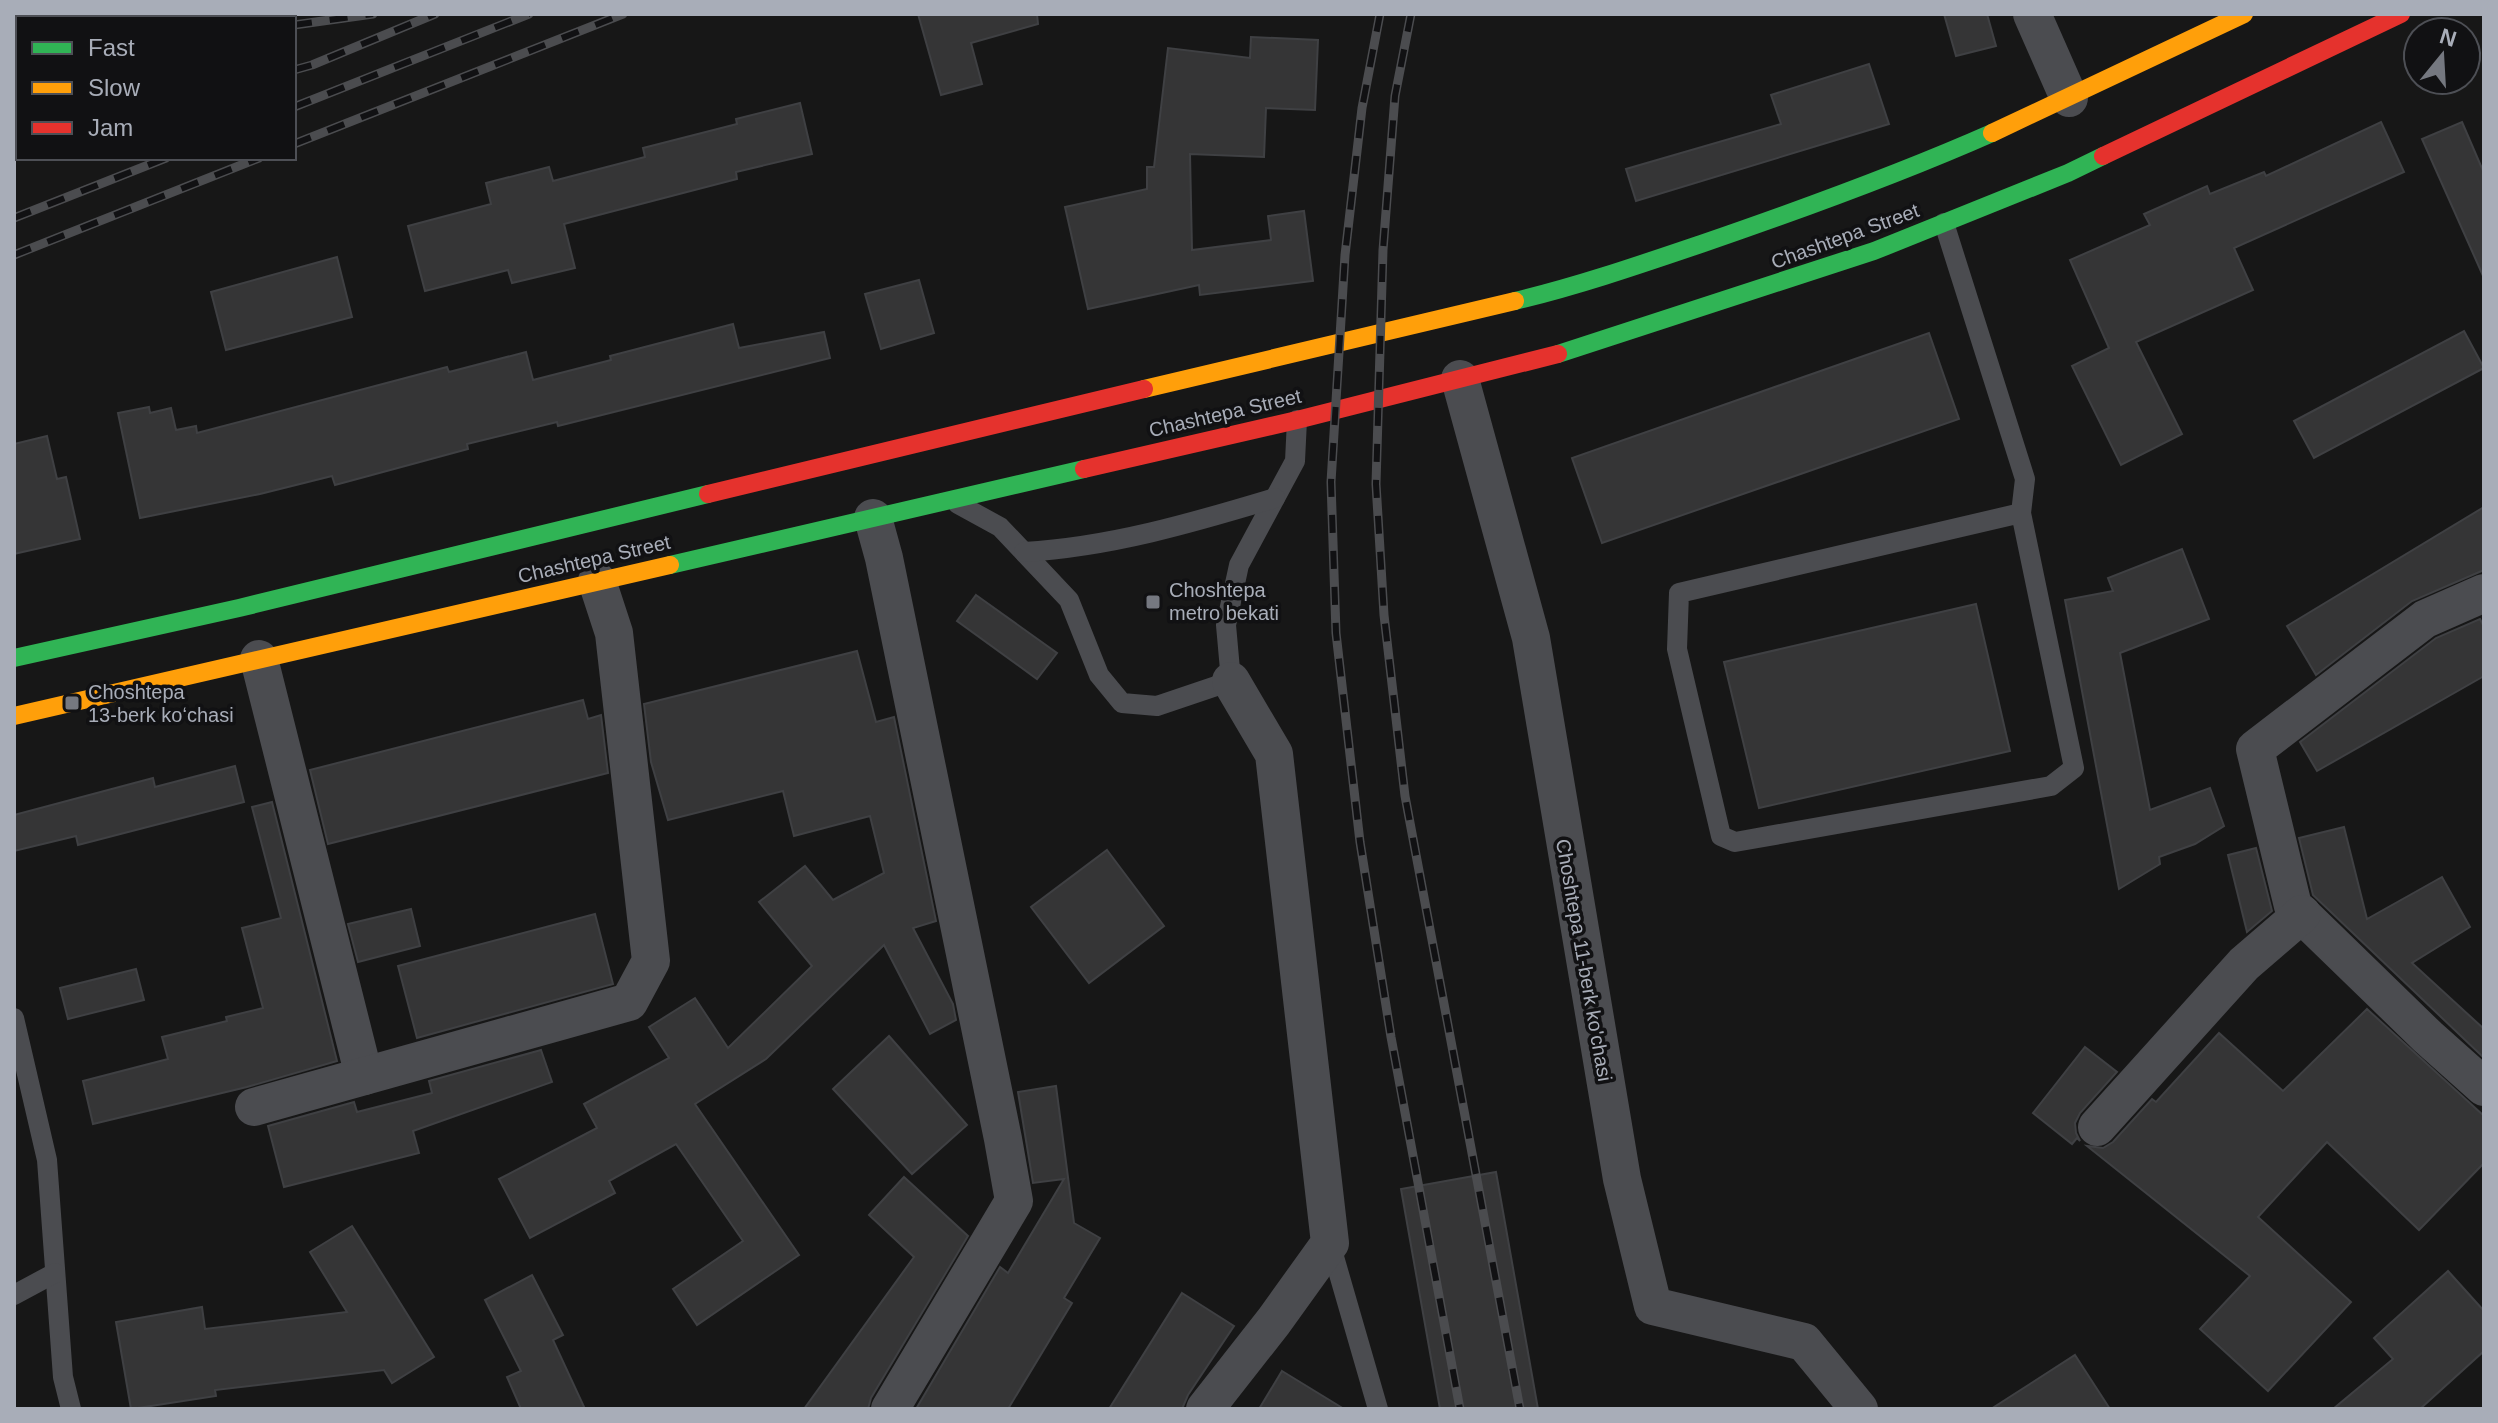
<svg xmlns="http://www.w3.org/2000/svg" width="2498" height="1423" font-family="Arial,sans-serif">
	<rect width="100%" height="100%" fill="#171717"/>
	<g fill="#353536" stroke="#3f4043" stroke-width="2">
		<path d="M918,14H1037L1038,24L971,43L982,84L941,95Z"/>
		<path d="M1944,14H1987L1996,46L1956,56Z"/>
		<path d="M1251,37L1318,40L1315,110L1266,108L1264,157L1190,154L1192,250L1271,240L1268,216L1304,211L1313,281L1200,295L1199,285L1088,309L1065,207L1147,189V167H1154L1168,48L1250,58Z"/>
		<path d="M1869,64L1889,124L1636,201L1626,169L1781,124L1771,95Z"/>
		<path d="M800,103L812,154L736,172L737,179L564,224L575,268L512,283L508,270L425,291L408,226L491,204L486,183L549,167L553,181L645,157L643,148L737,124L736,119Z"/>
		<path d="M2381,122L2404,172L2234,248L2253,290L2136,342L2182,434L2121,465L2072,366L2109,348L2070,260L2150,225L2144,214L2207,186L2210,194L2264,172L2266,176Z"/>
		<path d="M2462,122L2484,173V278L2422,139Z"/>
		<path d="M337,257L352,317L226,350L211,292Z"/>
		<path d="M919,280L934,333L881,349L865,294Z"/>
		<path d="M733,324L739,348L824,332L830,358L558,426L557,422L467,444L468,449L335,485L332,476L260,494L140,518L118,413L149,407L150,413L171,408L176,430L196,426L197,433L447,367L449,372L526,352L533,380L611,360L610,356Z"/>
		<path d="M2464,331L2484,368L2314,458L2294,421Z"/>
		<path d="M1929,333L1959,419L1602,543L1572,458Z"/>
		<path d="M47,436L57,479L66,477L80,539L14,554V444Z"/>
		<path d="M2484,507V570L2412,601L2316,675L2287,626Z"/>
		<path d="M2182,549L2209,619L2120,653L2150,810L2210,788L2224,826L2195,844L2159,857L2160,864L2119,889L2065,600L2113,591L2108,578Z"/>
		<path d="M976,595L1057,653L1037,679L957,621Z"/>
		<path d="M1976,604L2010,751L1759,808L1724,662Z"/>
		<path d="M2480,619L2484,627V676L2317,771L2300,742L2436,638Z"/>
		<path d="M857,651L876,722L894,717L936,921L913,928L953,1004L956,1020L930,1034L884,945L766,1059L695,1104L799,1255L697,1325L673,1289L743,1241L676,1144L609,1181L615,1193L530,1238L499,1179L597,1128L584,1104L669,1058L649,1027L695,998L728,1048L812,966L759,902L805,866L833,900L884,873L870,816L794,836L783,791L668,820L651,762L644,704Z"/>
		<path d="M583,700L588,719L601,715L608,773L328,844L310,770Z"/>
		<path d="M235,766L244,802L78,845L76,836L14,851V815L153,778L155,787Z"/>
		<path d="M272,802L337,1061L247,1087L93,1124L83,1081L168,1059L162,1037L227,1021L226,1017L263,1008L242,928L281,918L252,807Z"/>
		<path d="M2344,827L2367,919L2442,877L2470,927L2412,963L2484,1029V1058L2313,895L2299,838Z"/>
		<path d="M2256,848L2272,911L2247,932L2228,855Z"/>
		<path d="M1107,850L1164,926L1089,983L1031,907Z"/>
		<path d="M411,909L420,946L358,962L348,924Z"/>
		<path d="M595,914L613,984L417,1038L398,966Z"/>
		<path d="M136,969L144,1000L68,1019L60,988Z"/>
		<path d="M2367,1009L2484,1116V1163L2419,1230L2327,1142L2258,1217L2351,1302L2268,1391L2200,1329L2250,1276L2087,1146L2103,1148L2113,1142L2152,1099L2156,1102L2219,1033L2283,1091Z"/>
		<path d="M889,1036L967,1125L912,1174L833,1089Z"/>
		<path d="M2085,1047L2117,1072L2080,1113L2075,1123L2076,1133L2080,1141L2077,1138L2072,1144L2033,1113Z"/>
		<path d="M541,1050L552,1082L413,1131L419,1153L284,1187L268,1126L354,1102L357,1112L432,1093L429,1081Z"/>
		<path d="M1056,1086L1074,1223L1100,1238L1064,1298L1072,1303L1008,1409H916L1000,1267L1008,1273L1064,1179L1033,1183L1018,1092Z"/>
		<path d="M1496,1172L1538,1409H1440L1401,1189Z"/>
		<path d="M904,1177L968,1236L871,1398L868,1409H804L914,1257L869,1215Z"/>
		<path d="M352,1226L434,1357L392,1383L384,1370L215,1390L216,1396L131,1409L116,1322L202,1307L205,1329L347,1312L310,1252Z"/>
		<path d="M2448,1271L2484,1311V1351L2420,1409H2333L2393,1359L2374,1338Z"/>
		<path d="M532,1275L563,1335L553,1340L585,1409H521L507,1377L521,1371L485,1300Z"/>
		<path d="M1182,1293L1234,1326L1188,1395L1182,1409H1109Z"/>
		<path d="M2075,1355L2110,1409H1991Z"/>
		<path d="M1282,1371L1344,1409H1259Z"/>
	</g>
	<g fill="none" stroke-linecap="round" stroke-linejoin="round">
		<g stroke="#4b4c50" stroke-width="20">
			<path d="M1944,223L2025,479L2021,513L1679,593L1677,649L1721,836L1735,842L2051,786L2074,768L2021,513"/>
			<path d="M958,504L1000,527L1069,600L1099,675L1122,703L1157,706L1231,681L1226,625L1239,565L1295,461L1297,420"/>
			<path d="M1024,552C1110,547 1192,523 1275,498"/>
			<path d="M14,1018L47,1160L63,1377L71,1409"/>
			<path d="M1330,1243L1378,1409"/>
			<path d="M14,1295L55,1273"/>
		</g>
		<g stroke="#4b4c50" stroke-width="38">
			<path d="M2032,14L2069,98"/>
			<path d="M1460,379L1531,638L1622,1179L1653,1306L1804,1342L1859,1409"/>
			<path d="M873,518L884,558L1003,1139L1014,1201L890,1409"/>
			<path d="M2484,593L2425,619L2255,749L2293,906L2428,1037L2484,1087"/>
			<path d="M259,659L364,1076"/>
			<path d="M254,1107L629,1002L651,961L614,633L597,581"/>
			<path d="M2097,1127L2244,964L2302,914"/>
			<path d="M1205,1409L1274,1321L1330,1243L1274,754L1231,681"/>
		</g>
		<g stroke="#30b455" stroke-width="18">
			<path d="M1515,301C1578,286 1639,265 1701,244C1800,210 1897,175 1992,133"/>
			<path d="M1558,354L1874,251L2068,173L2103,156"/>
			<path d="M670,565L1084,469"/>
			<path d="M14,658L239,608L708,494"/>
		</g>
		<g stroke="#ff9f0a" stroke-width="18">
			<path d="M1992,133L2244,14"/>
			<path d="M1144,389L1515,301"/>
			<path d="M14,716L670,565"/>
		</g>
		<g stroke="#e5322d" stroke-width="18">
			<path d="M2103,156L2401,14"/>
			<path d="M1084,469L1297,420L1558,354"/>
			<path d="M708,494L1144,389"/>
		</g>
		<g stroke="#4b4c4f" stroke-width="9">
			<g id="rail">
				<path d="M1380,14L1362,108L1345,255L1331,482L1336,633L1360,842L1391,1037L1460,1409"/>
				<path d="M1411,14L1395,96L1383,250L1376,484L1384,615L1405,796L1520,1409"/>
				<path d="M14,22L18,23"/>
				<path d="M294,25L373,14"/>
				<path d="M294,70L312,65L435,14"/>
				<path d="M294,107L529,14"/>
				<path d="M14,117H18"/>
				<path d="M294,144L623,14"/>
				<path d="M14,218L166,158"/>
				<path d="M14,255L259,158"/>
			</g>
		</g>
		<use href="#rail" stroke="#111113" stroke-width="6" stroke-dasharray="18" stroke-linecap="butt"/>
	</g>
	<g fill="#757880" stroke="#111113" stroke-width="3">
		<rect x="1145" y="594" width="16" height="16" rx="4"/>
		<rect x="64" y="695" width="16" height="16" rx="4"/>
	</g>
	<g text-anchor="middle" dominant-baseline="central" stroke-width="7" stroke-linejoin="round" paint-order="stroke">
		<g font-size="20" fill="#a8adb8" stroke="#111113">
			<text transform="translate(1845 236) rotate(-20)">Chashtepa Street</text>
			<text transform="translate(1225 413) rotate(-13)">Chashtepa Street</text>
			<text transform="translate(594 559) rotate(-13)">Chashtepa Street</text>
			<text transform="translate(1584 960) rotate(80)">Choshtepa 11-berk ko'chasi</text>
		</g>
		<g font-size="20" fill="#a8adb8" stroke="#111113" text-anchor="start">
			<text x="1169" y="590">Choshtepa<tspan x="1169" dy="23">metro bekati</tspan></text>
			<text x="88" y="692">Choshtepa<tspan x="88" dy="23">13-berk koʻchasi</tspan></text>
		</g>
	</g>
	<rect width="2498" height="1423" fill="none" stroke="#a8adb8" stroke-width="32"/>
	<rect x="16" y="16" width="280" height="144" fill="#111113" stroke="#4d4f55" stroke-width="2"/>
	<rect x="32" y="42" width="40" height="12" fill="#30b455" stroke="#4d4f55" stroke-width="2"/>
	<text x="88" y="56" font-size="24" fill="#a8adb8">Fast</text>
	<rect x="32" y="82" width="40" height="12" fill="#ff9f0a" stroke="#4d4f55" stroke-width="2"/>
	<text x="88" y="96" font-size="24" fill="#a8adb8">Slow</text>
	<rect x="32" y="122" width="40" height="12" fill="#e5322d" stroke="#4d4f55" stroke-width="2"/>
	<text x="88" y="136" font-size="24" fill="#a8adb8">Jam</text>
	<g transform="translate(2442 56) rotate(18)"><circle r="38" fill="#111113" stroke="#4d4f55" stroke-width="2"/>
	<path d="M0-6L14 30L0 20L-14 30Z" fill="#757880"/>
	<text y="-12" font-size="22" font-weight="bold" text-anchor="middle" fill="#a8adb8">N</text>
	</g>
</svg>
